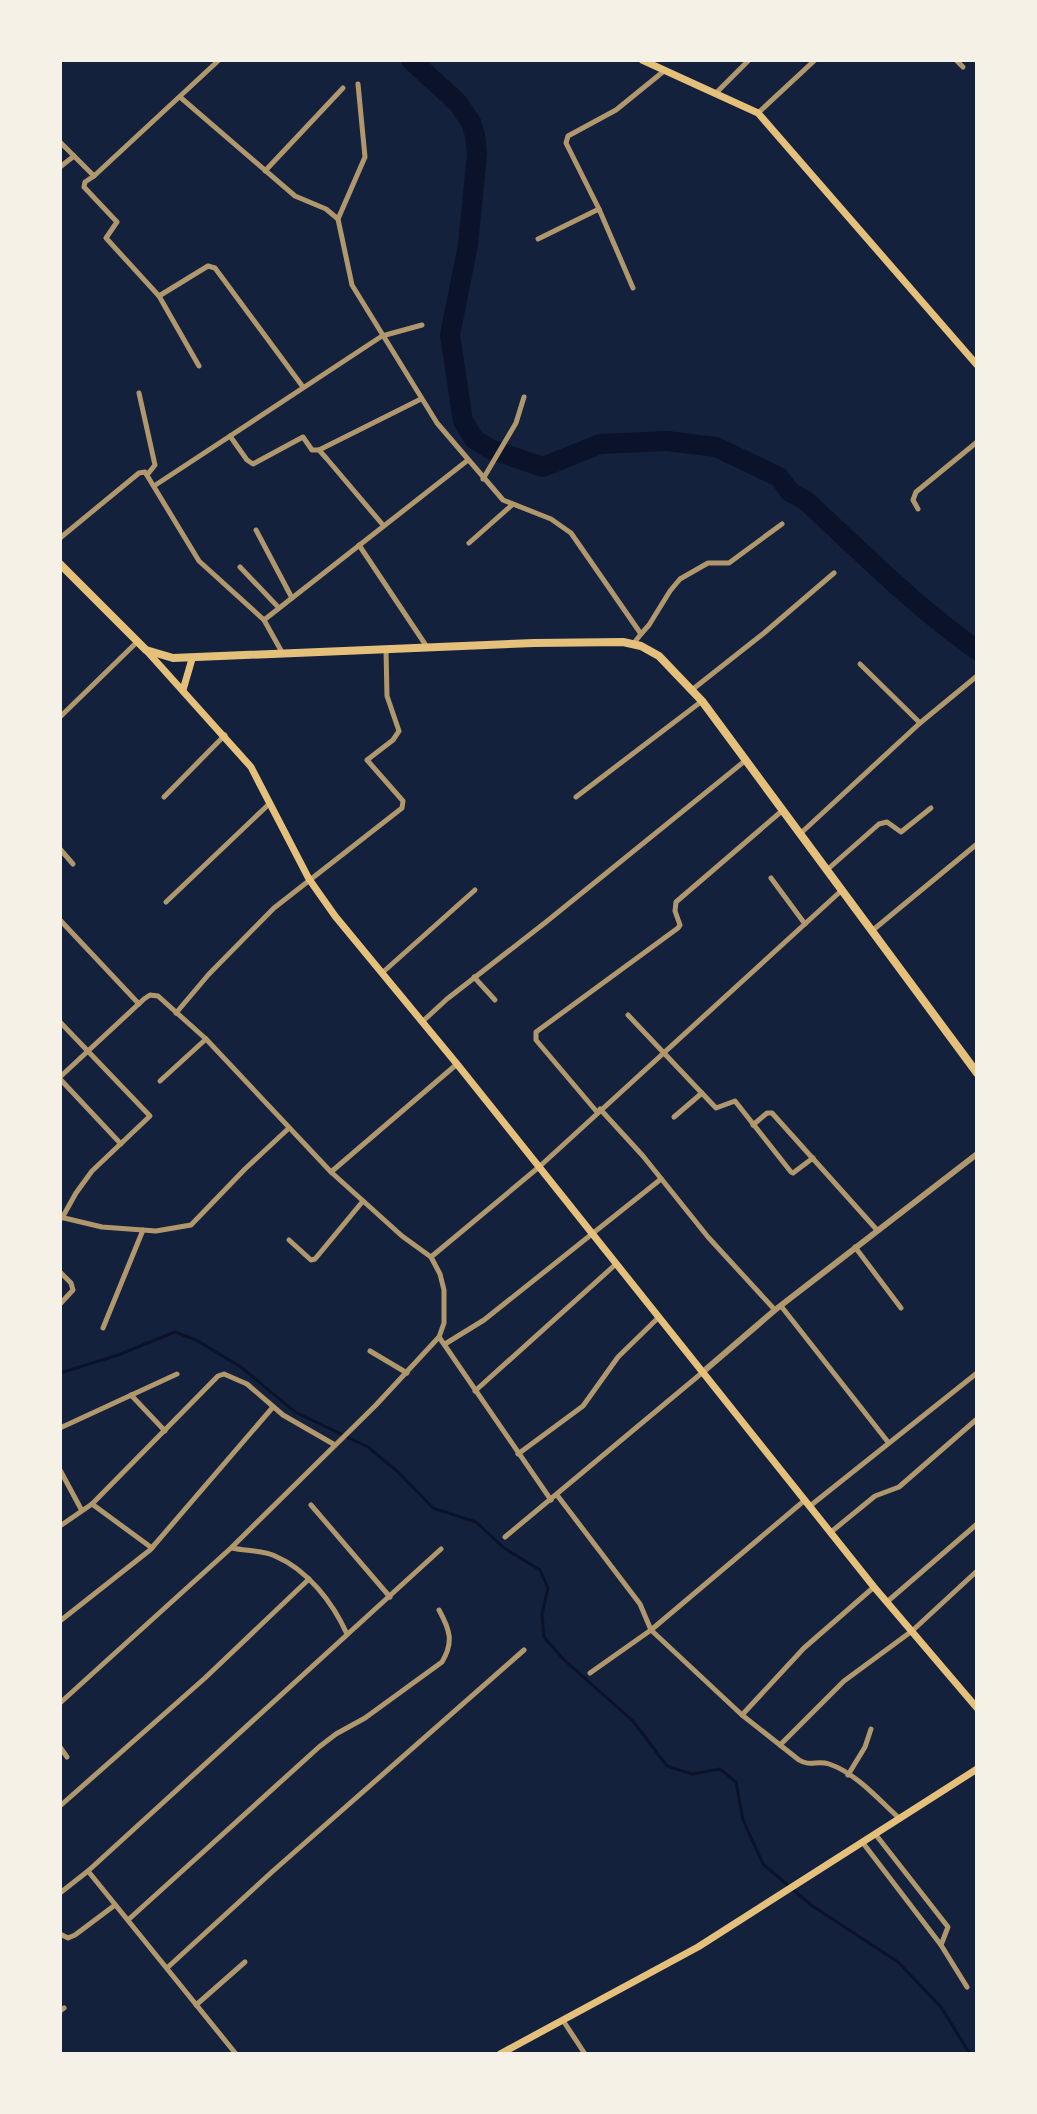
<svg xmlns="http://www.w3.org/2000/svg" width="1037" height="2114" font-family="'Noto Sans',sans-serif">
	<rect width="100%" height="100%" fill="#14213d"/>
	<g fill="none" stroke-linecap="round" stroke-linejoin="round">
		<path stroke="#0b132b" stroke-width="3" d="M60,1373L118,1355L175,1332L196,1340L241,1367L295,1412L368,1447L398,1472L433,1508L476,1522L504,1548L540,1570L548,1588L542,1614L544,1637L563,1659L633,1721L667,1766L692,1774L720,1769L736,1782L743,1820L763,1864L811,1905L898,1962L941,2007L970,2054"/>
		<path stroke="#0b132b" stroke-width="20" d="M411,60L457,102L471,122L475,135L477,154L468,245L450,335L463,421L474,439L490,449L543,467L600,444L667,441L716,447L779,477L790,492L805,500C862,552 914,606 977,650"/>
		<g stroke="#b1986c" stroke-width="5">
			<path d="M956,60L963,67"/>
			<path d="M716,93L749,60"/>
			<path d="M180,97L295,196L326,209L338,219L352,285L437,423L503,500L551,519L571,533L641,634L634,643"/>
			<path d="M758,113L815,60"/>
			<path d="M60,142L94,176L219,60"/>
			<path d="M60,167L74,156"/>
			<path d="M265,171L343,88"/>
			<path d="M94,176L85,182L84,187L117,222L106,238L159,296L199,366"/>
			<path d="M599,209L633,288"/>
			<path d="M338,219L365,157L358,84"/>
			<path d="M538,239L599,209L566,143L568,136L616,110L664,71"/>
			<path d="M159,296L208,266L215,268L303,387"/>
			<path d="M139,393L155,465L147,475"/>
			<path d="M230,436L247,460L253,464L303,437L312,450H319L327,459L383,525"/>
			<path d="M319,450L421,399"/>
			<path d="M483,479L516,423L524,397"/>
			<path d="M154,486L382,336L422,325"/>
			<path d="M918,509L913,500L916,492L977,442"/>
			<path d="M256,530L292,598"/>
			<path d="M60,538L139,473L145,472L199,561L264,620L283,654"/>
			<path d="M469,543L512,505"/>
			<path d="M359,545L427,647"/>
			<path d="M240,567L279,608"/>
			<path d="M264,620L468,460"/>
			<path d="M641,634L649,625L670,591L680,579L708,563H729L782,524"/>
			<path d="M860,664L920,723"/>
			<path d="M693,689L764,633L834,573"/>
			<path d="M60,717L137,642"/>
			<path d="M164,797L225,735"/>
			<path d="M576,797L702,701"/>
			<path d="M801,833L920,723L977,676"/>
			<path d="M60,849L73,864"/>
			<path d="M828,869L879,824L887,822L901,832L931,808"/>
			<path d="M771,878L805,924"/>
			<path d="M166,902L269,804"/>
			<path d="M60,920L139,1004"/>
			<path d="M873,930L977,844"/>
			<path d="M382,973L475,890"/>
			<path d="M474,977L495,1000"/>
			<path d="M176,1013L209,974L274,908L402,808L403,801L367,760L393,740L399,731L387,696L386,650"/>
			<path d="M628,1015L716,1108L735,1101L791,1172L793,1173L813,1158"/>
			<path d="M60,1022L150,1116L92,1171L76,1193L62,1218"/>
			<path d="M422,1022L447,999L546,922L746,760"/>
			<path d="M60,1077L144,999L150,995L158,996L206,1039L331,1172L402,1236L431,1257L440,1274L444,1290V1323L439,1337L376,1405L231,1548L60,1703"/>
			<path d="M60,1079L121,1144"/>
			<path d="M160,1081L206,1039"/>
			<path d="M600,1109L643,1156L708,1237L775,1310"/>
			<path d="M597,1112L536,1040V1032L678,928L680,925L675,911L676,902L783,810"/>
			<path d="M674,1117L702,1093"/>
			<path d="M753,1125L767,1113H772L877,1230"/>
			<path d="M331,1172L457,1064"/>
			<path d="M60,1217L102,1227L156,1231L191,1225L245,1169L289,1128"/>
			<path d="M289,1240L311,1260L315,1259L363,1201"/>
			<path d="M855,1247L901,1308"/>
			<path d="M431,1257L539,1167L842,890"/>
			<path d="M60,1272L71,1283L73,1290L60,1304"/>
			<path d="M781,1306L888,1442"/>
			<path d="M103,1328L143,1230"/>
			<path d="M439,1337L551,1500"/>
			<path d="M445,1344L484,1320L661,1179"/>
			<path d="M370,1351L407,1373"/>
			<path d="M475,1391L616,1264"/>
			<path d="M131,1395L165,1431"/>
			<path d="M60,1428L177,1374"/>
			<path d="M518,1454L583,1406L618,1357L659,1317"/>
			<path d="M60,1470L81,1509"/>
			<path d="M557,1495L640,1604L651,1630L805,1500"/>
			<path d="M92,1504L152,1548"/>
			<path d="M311,1505L390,1597"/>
			<path d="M810,1506L977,1373"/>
			<path d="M60,1526L92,1504L218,1376L224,1374L247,1384L283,1415L335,1445"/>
			<path d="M831,1532L875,1496L899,1487L977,1419"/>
			<path d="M505,1537L703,1372"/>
			<path d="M232,1548C245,1551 263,1550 275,1556C308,1570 333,1603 347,1634"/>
			<path d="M888,1601L977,1524"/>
			<path d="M60,1621L150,1550L273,1407"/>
			<path d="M590,1673L651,1630L742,1715L799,1760C810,1767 817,1760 829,1764C856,1773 879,1800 900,1819"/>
			<path d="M742,1715L804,1648L874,1587"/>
			<path d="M780,1745L844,1681L912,1631L977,1571"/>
			<path d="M60,1747L67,1757"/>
			<path d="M848,1775L865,1747L871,1729"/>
			<path d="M60,1806L205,1678L309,1579"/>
			<path d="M876,1835L948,1927L941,1945"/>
			<path d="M863,1843L941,1945L967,1987"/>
			<path d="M88,1871L236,2054"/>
			<path d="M60,1893L88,1871L441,1549"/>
			<path d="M128,1920L319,1747L336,1734L365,1718L442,1662C454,1642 450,1630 439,1610"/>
			<path d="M60,1934L68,1938L75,1935L115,1905"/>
			<path d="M167,1968L273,1871L524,1650"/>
			<path d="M196,2005L245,1962"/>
			<path d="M60,2011L64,2008"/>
			<path d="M564,2022L585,2054"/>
		</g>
		<path stroke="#b1986c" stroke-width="6" d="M704,1371L775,1310L977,1154"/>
		<g stroke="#e5c07b" stroke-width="7">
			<path d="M642,60L758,113L977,365"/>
			<path d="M500,2054L698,1947L977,1769"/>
		</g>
		<g stroke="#e5c07b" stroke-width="7">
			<path d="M146,650L251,767L309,879L335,916L457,1064L874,1587L977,1708"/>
			<path d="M183,690L192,659"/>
		</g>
		<path stroke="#e5c07b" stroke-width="8" d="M60,564L146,650L173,658L534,643L623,642L641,646L659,656L702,701L977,1073"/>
	</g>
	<rect width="1037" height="2114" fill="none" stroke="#f6f1e7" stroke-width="124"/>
</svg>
